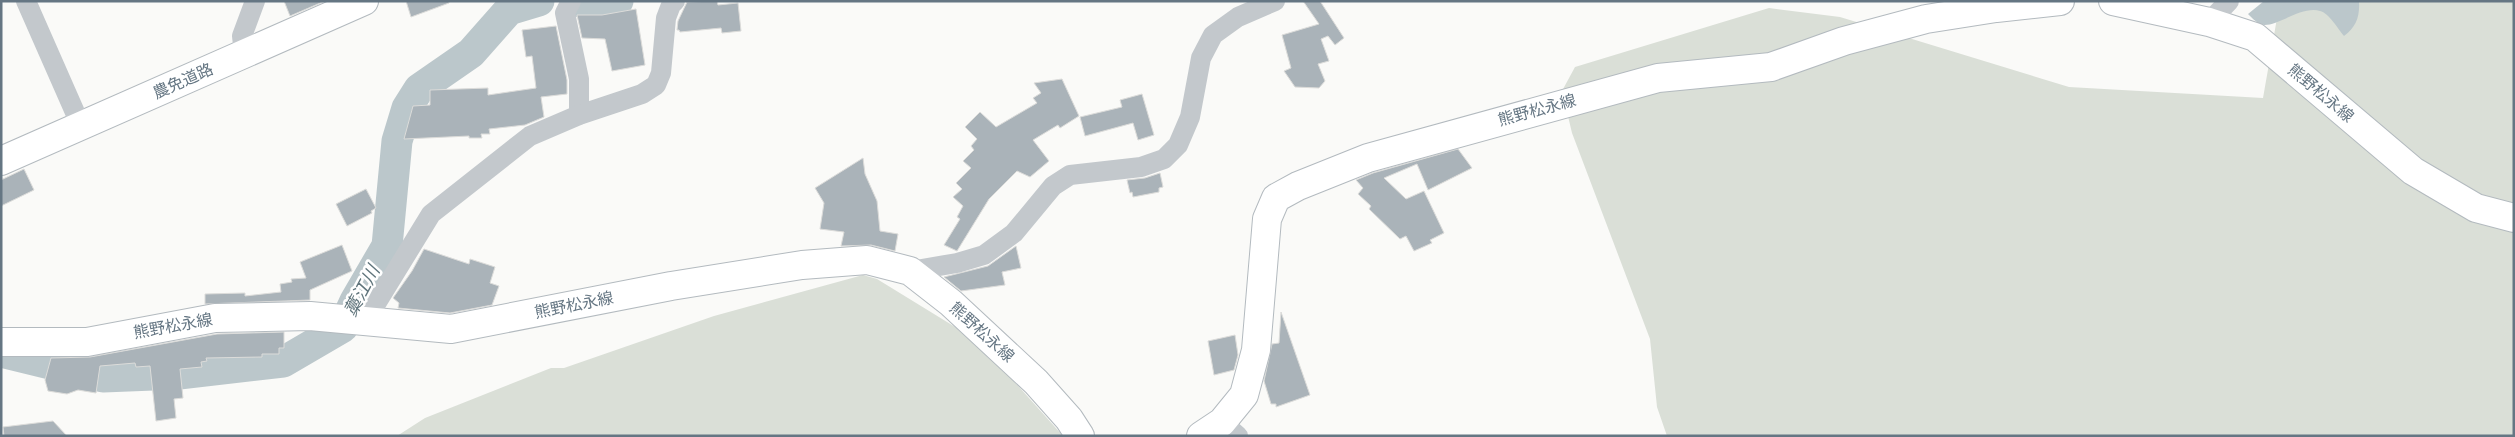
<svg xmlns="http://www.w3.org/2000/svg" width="2515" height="437" font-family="'Fira Sans Condensed','Noto Sans JP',sans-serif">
	<rect width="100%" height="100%" fill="#fafaf8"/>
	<g fill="#dadfd7">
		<path d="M2280,1H2514V436H1667L1657,407L1650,339L1572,133L1562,91L1575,67L1769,8L1840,17L2069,87L2263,98Z"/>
		<path d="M863,275L877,279L978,341L1063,436H397L425,418L551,368H564L714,316Z"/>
	</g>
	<path fill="#bbc7cb" d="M2264,1H2359C2360,17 2356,27 2344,36C2338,29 2329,13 2320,11C2301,5 2273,30 2260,24C2256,22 2251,17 2248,14Z"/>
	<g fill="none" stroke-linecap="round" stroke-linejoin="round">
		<g stroke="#bbc7cb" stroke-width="31">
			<path d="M576,1L608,5L618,1"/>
			<path d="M1,352L103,377L179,374L283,362L343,327L355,301L387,246L397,141L407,108L419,89L471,53L509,10L539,1"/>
		</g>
	</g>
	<g fill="#aab3b9" stroke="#dcdcda">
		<path d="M284,1H325L290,16Z"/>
		<path d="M406,1H449V3L411,17Z"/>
		<path d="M717,1L718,5L738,3L741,31L722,33L721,28L680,32L679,30H677L678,21L687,2Z"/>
		<path d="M1303,1H1320L1344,38L1335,45L1328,36L1321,39L1329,61L1318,64L1325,81L1319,88L1295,87L1284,71L1291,68L1282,35L1319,24Z"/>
		<path d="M636,9L645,65L612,71L605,39L582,38L577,15H602Z"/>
		<path d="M556,26L567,80V94L541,97L544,117L525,125L489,129L490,134H481L482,138H469V136L404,139L413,106L430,105V90L488,88V95L536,88L532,56L526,57L522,30Z"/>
		<path d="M1062,79L1079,116L1060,128L1058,125L1033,140L1049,161L1030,177L1017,171L989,199L957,251L944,245L960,219L957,217L963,206L953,197L962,189L956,183L971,168L963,161L974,150L971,146L977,139L965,127L980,112L996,127L1037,103L1033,98L1041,93L1034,83Z"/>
		<path d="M1142,94L1154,135L1138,140L1133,123L1085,136L1080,117L1122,107L1120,100Z"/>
		<path d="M1458,149L1472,168L1428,190L1417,164L1384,178L1406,199L1424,191L1444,233L1430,240L1432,243L1414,251L1406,236L1400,239L1369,209L1371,206L1358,194L1363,188L1356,180L1373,173Z"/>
		<path d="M863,158L865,174L877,201L880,231L898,234L895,251L871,245L841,246L844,232L820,229L824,203L815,188Z"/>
		<path d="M24,169L34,190L1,206V180Z"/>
		<path d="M1160,173L1163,187L1159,188V192L1133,197L1132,192L1130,193L1127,180L1145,178Z"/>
		<path d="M366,189L376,208L371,211L372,213L347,226L336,204Z"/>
		<path d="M342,245L352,271L310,290V300L205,304V294L245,293V296L281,292L280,284L292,282L291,279L306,278L300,262Z"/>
		<path d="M1016,246L1021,268L1002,272L1005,285L961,291L944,277L988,266Z"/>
		<path d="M424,249L469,264L470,259L495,267L490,283L499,286L492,305L450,313L398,308L399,303L393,298L412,271Z"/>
		<path d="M1281,312L1310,395L1276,407V404H1271L1264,381L1272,344L1279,343Z"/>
		<path d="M284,332V348H279V354H262V357L206,358L207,361L201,362L202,367L180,369L183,398L174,399L176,418L156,421L150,366L136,367L135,363L100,366L96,393L78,390L67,394L48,391L45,380L51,358L90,357L217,334Z"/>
		<path d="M1235,335L1238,355L1234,370L1214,375L1208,341Z"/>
		<path d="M53,421L67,436H4L3,427Z"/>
	</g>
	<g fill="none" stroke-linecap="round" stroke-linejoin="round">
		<g stroke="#b3babf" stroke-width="30">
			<g id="secondary">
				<path d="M2113,1L2209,22L2255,37L2413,171L2476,208L2514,218"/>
				<path d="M1,161L364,1"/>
				<path d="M1,342H87L215,318L310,316L451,329L671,286L802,265L867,260L910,271L951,303L1036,382L1069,419L1080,436"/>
				<path d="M1201,436L1222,422L1244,395L1256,350L1267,219L1276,198L1298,186L1368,158L1658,78L1771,67L1844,41L1926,19L1996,8L2060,1"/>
			</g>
		</g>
		<g stroke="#c3c8cc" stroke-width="20">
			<path d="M26,1L81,126"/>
			<path d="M571,1L565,13L579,79V115"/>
			<path d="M2209,22L2229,1"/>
			<path d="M244,54L242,36L255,1"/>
			<path d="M910,271L957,263L984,255L1014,233L1053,186L1070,175L1141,167L1164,159L1178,145L1190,117L1201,58L1213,35L1238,17L1275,1"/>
			<path d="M366,320L431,214L530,136L579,115L642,94L656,85L661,73L666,18L671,5L675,1"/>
			<path d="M1222,422L1238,436"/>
		</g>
		<use href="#secondary" stroke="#fff" stroke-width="28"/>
	</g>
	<g text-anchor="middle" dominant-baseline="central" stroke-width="5" stroke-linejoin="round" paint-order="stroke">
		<g font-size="16" fill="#657683" stroke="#fff">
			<text transform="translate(183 81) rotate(-24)">農免道路</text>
			<text transform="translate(2321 93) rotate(40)">熊野松永線</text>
			<text transform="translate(1537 110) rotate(-15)">熊野松永線</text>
			<text transform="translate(574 305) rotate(-11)">熊野松永線</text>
			<text transform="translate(173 326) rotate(-10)">熊野松永線</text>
			<text transform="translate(982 332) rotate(42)">熊野松永線</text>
		</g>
		<g font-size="18" font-style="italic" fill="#60757c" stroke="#fff">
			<text transform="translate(362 291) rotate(-62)">藁江川</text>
		</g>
	</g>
	<rect width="2515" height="437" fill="none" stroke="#657683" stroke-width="5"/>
</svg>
